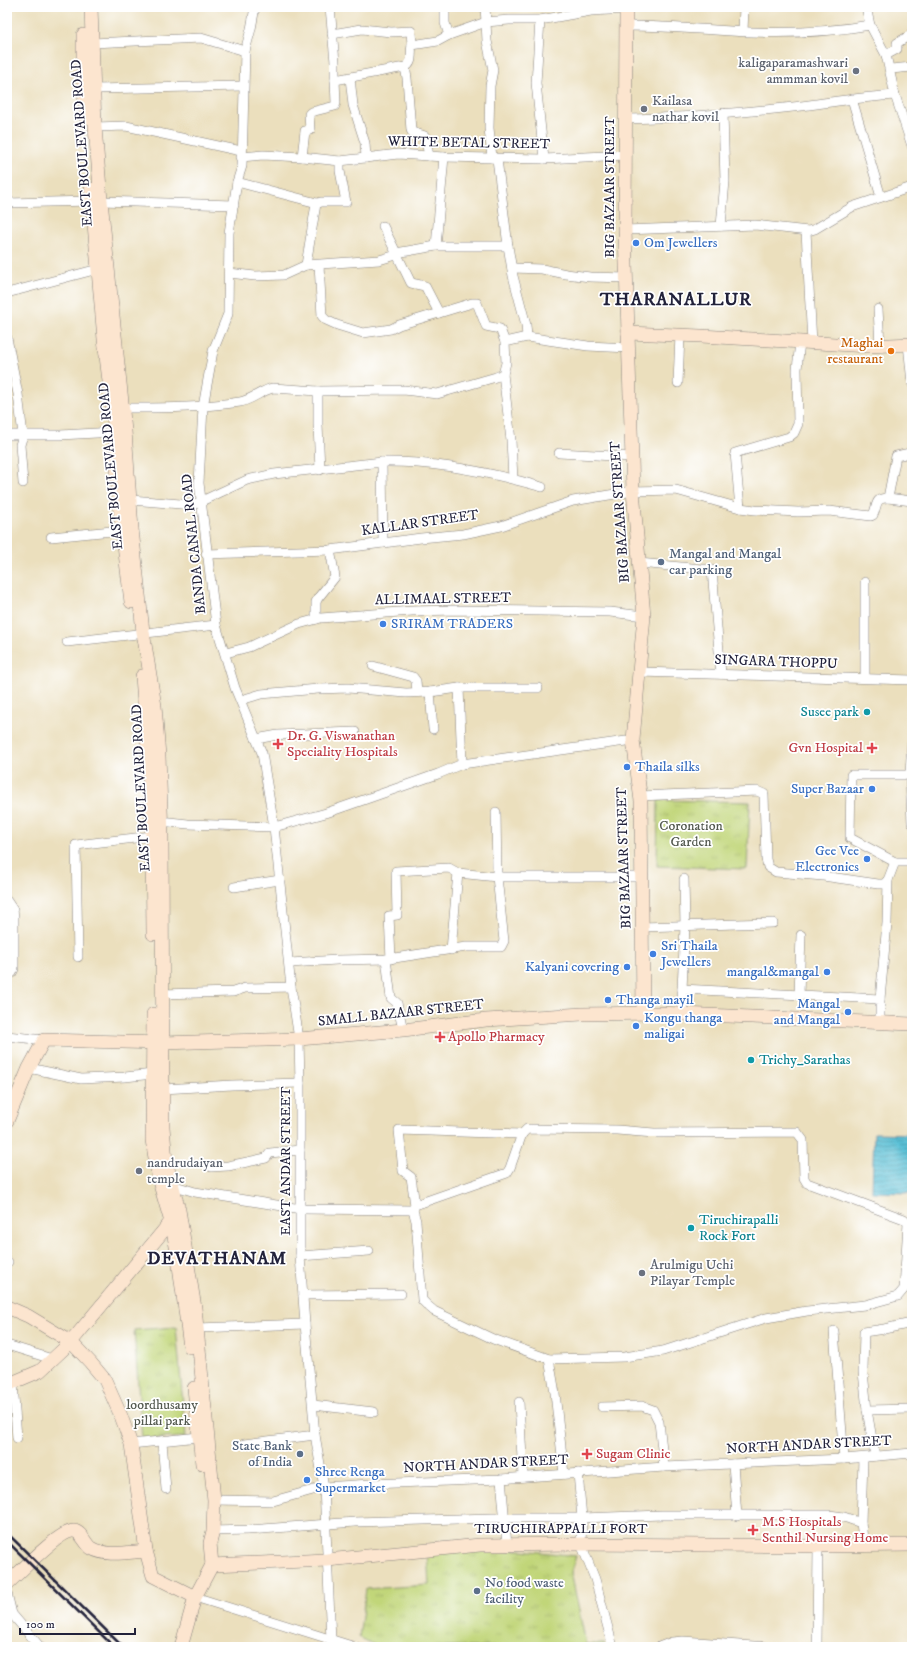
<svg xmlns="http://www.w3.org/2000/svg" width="919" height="1654" font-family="'IM FELL DW Pica',serif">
	<defs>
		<pattern id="park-tufts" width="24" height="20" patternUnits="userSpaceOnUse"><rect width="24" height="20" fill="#c1d679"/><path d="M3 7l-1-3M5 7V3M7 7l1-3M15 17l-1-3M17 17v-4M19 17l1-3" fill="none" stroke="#a6b76a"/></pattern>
		<pattern id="water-rules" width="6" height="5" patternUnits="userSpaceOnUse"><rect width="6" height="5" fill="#58bfd5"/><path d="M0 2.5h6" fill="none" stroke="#489bae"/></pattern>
	</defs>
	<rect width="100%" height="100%" fill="#fff"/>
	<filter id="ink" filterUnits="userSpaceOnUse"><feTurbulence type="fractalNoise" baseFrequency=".025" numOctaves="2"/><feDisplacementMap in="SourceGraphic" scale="8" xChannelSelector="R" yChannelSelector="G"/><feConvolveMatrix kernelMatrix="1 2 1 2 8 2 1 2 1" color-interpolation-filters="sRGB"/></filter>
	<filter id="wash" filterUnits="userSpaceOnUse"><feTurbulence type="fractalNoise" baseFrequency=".012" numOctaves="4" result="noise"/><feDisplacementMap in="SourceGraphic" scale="16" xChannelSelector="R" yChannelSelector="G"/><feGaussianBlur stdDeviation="0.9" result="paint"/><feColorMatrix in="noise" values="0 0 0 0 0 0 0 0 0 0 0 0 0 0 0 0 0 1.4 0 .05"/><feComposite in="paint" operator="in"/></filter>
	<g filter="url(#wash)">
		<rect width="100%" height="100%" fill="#ebdfbd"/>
		<g fill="url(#park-tufts)" stroke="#727c5a">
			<path d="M658,800L750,802L747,869L657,866Z"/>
			<path d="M176,1327L186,1437L142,1439L134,1330Z"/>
			<path d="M522,1550L576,1556L571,1572L586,1644H605L607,1647H378L359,1637L366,1589L429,1585L427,1552Z"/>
		</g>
		<path fill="url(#water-rules)" stroke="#3d7088" d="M874,1133L912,1134L911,1193L872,1192Z"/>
	</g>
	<g filter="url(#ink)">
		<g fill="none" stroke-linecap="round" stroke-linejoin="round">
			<g stroke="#86807c" stroke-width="10">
				<g id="street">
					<path d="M255,7L251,29L245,51L242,166L237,182L229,233L228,314L213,351L203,407L199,483L216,625L235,688L262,753L274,827L291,987L299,1039L300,1083V1256L305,1324L315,1435L324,1487L331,1640"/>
					<path d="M445,7V23L449,35"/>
					<path d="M485,7L486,22L509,20H540L591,11L627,9"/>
					<path d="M866,7L870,25L886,55L895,95L912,146"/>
					<path d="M540,20L536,83L544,159"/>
					<path d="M627,26C656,26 685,28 715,30C766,34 819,34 870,25"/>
					<path d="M743,31L744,7"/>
					<path d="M332,34L362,29L391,32L411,31L412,45"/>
					<path d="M92,43L201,38L245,51"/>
					<path d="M886,55L897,49V43L912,34"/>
					<path d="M405,67L407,78L411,130L412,132L425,136L429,156"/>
					<path d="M891,69L912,67"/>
					<path d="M350,78L353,105L365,143L366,158"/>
					<path d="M335,80L405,67C414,63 410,53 412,45L438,41L449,35L486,22L487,41L493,70L490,86L489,128L492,158"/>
					<path d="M94,89L243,86"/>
					<path d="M852,99L881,197"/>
					<path d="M626,119C682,118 737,113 793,107C827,103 861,97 895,95"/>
					<path d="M95,127L126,126L241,151"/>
					<path d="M241,157L263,155L302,157L340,161L398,154L444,157L544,159L626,155"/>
					<path d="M302,157L305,131L310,130L309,114L311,112L335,106L336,103L335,80V62L330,7"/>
					<path d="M497,159L508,246L513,276L526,325L527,337"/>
					<path d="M237,182L317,203"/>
					<path d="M101,201L234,205"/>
					<path d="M7,203L92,201"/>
					<path d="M383,226L411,283L425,286L439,313L472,303H477L486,326L500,329L505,342"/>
					<path d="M721,226L725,181L723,113"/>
					<path d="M625,230L755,225L808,231L815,229L852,207L912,187"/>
					<path d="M806,231L812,343"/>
					<path d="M436,246L444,157"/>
					<path d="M306,265L316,204L321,202H346L340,171V161"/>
					<path d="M319,265L322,316L326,320L337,325L363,333L391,329L399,325L439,313"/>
					<path d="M512,268L542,269L566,274L590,277L627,278"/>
					<path d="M229,273L255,276L284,275L306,265L379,260L393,256L396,253L436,246H508"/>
					<path d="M7,293L98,269"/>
					<path d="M878,309L880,345"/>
					<path d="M7,338L18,394L23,435L20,445L23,483"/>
					<path d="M908,344L912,383"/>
					<path d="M503,374L511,440L513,479"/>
					<path d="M678,383L680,335"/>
					<path d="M318,391V425L320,470"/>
					<path d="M122,408C162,408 201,408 240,402C252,400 262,390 273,388L318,391L404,390L437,394L496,377L503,374L506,363L505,342L527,337L588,346L629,348"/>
					<path d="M7,435H60L115,432"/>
					<path d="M559,453L632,457"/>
					<path d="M382,462C436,461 490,472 542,487"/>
					<path d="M888,498L912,501"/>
					<path d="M131,500L193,505L247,480L274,474L382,462L383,543"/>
					<path d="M740,508L735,453L789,437L794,433L798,424L797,369L800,342"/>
					<path d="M51,537L122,530"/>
					<path d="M206,554L330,550L421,538L463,534L501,526L573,501L633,491L676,490L740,508L755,510L798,512L829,511L871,516L873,515C878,505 874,498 888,498L896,456L910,453L912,450"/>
					<path d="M639,563L712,570L721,674"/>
					<path d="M865,582V678"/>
					<path d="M316,619V602L318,598L335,577L330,550"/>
					<path d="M67,642L216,625"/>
					<path d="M226,653L249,647L299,624L321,618L412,611L457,610L610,612L644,616"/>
					<path d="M373,666L413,677L416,681L417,692"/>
					<path d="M639,672L912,680"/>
					<path d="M459,688L462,764"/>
					<path d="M430,692L433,729"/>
					<path d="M241,700L261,694L318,689L348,688L406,693L430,692L459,688H538"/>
					<path d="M256,739L278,735L355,732"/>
					<path d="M912,740L910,775L912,823"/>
					<path d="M639,796L757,791L764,794L766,859L768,867L776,872L823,876L878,884H884L888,880"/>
					<path d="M160,821L188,824L274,827L326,813L438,774L462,764L633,740"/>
					<path d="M895,862L850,838L851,775H910"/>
					<path d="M234,887L280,880"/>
					<path d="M7,901L13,910L14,917V969L12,973L7,974"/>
					<path d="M642,927L773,923"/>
					<path d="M451,950L458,873L497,877H642"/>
					<path d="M78,957L76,845L152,836"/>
					<path d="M386,959L391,998L397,1003L403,1030"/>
					<path d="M391,959L389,916L397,915L396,871L449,868L458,873"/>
					<path d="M290,963L337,960L388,959L466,947H501L504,941L497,877L496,812"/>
					<path d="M682,989L685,926L684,879"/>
					<path d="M161,994L233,992L245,988L291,987"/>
					<path d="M799,995L801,935"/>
					<path d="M880,999L887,923L888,880L895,862H912"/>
					<path d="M683,1015L682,989L880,999V1023"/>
					<path d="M7,1036L44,1040"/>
					<path d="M29,1068L81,1079L125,1077L153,1074"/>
					<path d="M163,1089L232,1085L300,1083"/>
					<path d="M527,1129L617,1130L654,1133L797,1132L803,1140L804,1178L807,1183L904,1219L908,1223L904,1289L898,1296L865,1305L807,1311L766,1318L663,1351L624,1357L549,1359L493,1339L434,1311L427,1305L422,1300L416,1221L413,1210L415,1205L507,1173L510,1168L522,1134Z"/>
					<path d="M211,1167L228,1166L266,1158L270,1153L300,1150"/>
					<path d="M172,1185L195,1192L301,1209L413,1210"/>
					<path d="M415,1205L411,1177L403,1171L399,1130L522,1134"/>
					<path d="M300,1256L369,1251"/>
					<path d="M7,1262H8"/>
					<path d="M303,1295L401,1294"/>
					<path d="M197,1328L305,1324"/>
					<path d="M834,1331L844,1459"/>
					<path d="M7,1345L52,1359"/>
					<path d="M549,1359L555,1393L564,1474"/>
					<path d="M13,1383L17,1438"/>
					<path d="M519,1402L523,1477"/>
					<path d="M313,1405L374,1412"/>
					<path d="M602,1407L642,1406L653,1410L659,1422L664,1467"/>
					<path d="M867,1410L912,1409"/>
					<path d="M162,1442L166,1489"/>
					<path d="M131,1444L199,1437"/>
					<path d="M244,1444L315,1435"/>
					<path d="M875,1456L867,1410L863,1372L864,1332L884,1329L912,1323"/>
					<path d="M863,1458L861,1523L864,1546"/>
					<path d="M733,1464L737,1516"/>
					<path d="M578,1473L582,1518L581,1544L595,1579L613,1647"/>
					<path d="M501,1479L507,1545"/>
					<path d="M214,1500L273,1501L324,1487L370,1484L501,1479L664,1467L844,1459L912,1453"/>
					<path d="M213,1531L248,1530L355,1522L492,1518H582L662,1515H829L844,1517L861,1523"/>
					<path d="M7,1593L12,1614L40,1647"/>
					<path d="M195,1597L355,1647"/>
					<path d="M659,1647L672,1642L683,1641L768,1647"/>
					<path d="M817,1647L818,1546"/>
				</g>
			</g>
			<g stroke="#86807c" stroke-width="14">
				<g id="secondary">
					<path d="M91,7L95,127L101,201L125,431L132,529L143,632L155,706L159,756L162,835L163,1127L166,1161L179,1210L195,1308L214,1500L213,1531L210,1543L212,1565"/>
					<path d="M626,7L625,230L628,333L633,491L644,616L633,740L641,801L643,1013"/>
					<path d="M83,35V72L86,118"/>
					<path d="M91,189L104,339L115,432L119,504L131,602"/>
					<path d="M628,333L701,336L868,346L912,344"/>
					<path d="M142,676L149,768L152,836L153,934"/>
					<path d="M153,1014L152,1140L159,1181L171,1222L177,1251L190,1347"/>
					<path d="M7,1121L29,1068L44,1040L162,1043L299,1039L403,1030L486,1020L582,1014L658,1013L912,1024"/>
					<path d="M7,1307L28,1316L71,1342L90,1362L105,1380L121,1416L131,1444L146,1551"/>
					<path d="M7,1385L40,1371L71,1342L174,1218"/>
					<path d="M194,1388L202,1464"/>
					<path d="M212,1565L327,1560L480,1545L581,1544L818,1546L912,1545"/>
					<path d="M7,1584C18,1574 61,1529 74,1531C82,1532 85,1544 91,1548C106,1557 129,1552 146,1551L153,1576L195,1597"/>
					<path d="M181,1647L195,1597L212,1565"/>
				</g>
			</g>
			<use href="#street" stroke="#fff" stroke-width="9"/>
			<use href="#secondary" stroke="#fce5cf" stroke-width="13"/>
			<g stroke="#22223b" stroke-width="2.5">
				<path d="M7,1533L123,1647"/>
				<path d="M7,1541L112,1645"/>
			</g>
		</g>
	</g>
	<g fill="#6b7280" stroke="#fff" stroke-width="1.5">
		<circle cx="856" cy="71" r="4"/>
		<circle cx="644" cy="109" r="4"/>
		<circle cx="139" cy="1171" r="4"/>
		<circle cx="642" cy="1273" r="4"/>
	</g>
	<g fill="#3f7fe0" stroke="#fff" stroke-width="1.5">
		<circle cx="636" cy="243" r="4"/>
		<circle cx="383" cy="624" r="4"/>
		<circle cx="627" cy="767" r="4"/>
		<circle cx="872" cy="789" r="4"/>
		<circle cx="867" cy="859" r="4"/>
		<circle cx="653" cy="954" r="4"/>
		<circle cx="627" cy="967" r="4"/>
		<circle cx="827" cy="972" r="4"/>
		<circle cx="608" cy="1000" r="4"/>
		<circle cx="848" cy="1012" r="4"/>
		<circle cx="636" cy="1026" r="4"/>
		<circle cx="307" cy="1480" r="4"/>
	</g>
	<circle fill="#e8710a" stroke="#fff" stroke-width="1.5" cx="891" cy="351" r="4"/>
	<g fill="#5c6f8a" stroke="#fff" stroke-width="1.5">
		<circle cx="661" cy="562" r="4"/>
		<circle cx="300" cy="1454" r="4"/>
		<circle cx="477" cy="1591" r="4"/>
	</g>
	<g fill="#0f9aa8" stroke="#fff" stroke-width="1.5">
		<circle cx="867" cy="712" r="4"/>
		<circle cx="751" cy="1060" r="4"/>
		<circle cx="691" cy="1228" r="4"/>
	</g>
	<g fill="#e0444e" stroke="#fff" stroke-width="1.5">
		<path d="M276 738h4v4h4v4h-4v4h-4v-4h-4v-4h4z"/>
		<path d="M870 742h4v4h4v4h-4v4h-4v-4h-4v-4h4z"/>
		<path d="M438 1031h4v4h4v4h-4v4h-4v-4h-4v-4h4z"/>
		<path d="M585 1448h4v4h4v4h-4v4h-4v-4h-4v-4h4z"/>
		<path d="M751 1524h4v4h4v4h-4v4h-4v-4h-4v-4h4z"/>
	</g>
	<g text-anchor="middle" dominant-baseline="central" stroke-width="3.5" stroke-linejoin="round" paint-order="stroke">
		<g font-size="14" fill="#5b616d" stroke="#fff" text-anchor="start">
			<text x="848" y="63" text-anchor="end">kaligaparamashwari<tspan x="848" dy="16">ammman kovil</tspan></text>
			<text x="652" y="101">Kailasa<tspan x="652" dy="16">nathar kovil</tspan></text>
			<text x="147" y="1163">nandrudaiyan<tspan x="147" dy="16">temple</tspan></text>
			<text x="650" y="1265">Arulmigu Uchi<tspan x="650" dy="16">Pilayar Temple</tspan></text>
		</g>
		<g font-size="14" fill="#22223b" stroke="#fff">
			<text transform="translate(82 143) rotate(-94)">EAST BOULEVARD ROAD</text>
			<text transform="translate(469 143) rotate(1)">WHITE BETAL STREET</text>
			<text transform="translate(610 187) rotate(-90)">BIG BAZAAR STREET</text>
			<text transform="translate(111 466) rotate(-95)">EAST BOULEVARD ROAD</text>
			<text transform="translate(620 512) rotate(-94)">BIG BAZAAR STREET</text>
			<text transform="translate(420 523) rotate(-8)">KALLAR STREET</text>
			<text transform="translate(194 544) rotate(-96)">BANDA CANAL ROAD</text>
			<text transform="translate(443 599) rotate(-1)">ALLIMAAL STREET</text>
			<text transform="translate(776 662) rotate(2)">SINGARA THOPPU</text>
			<text transform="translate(141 788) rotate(-93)">EAST BOULEVARD ROAD</text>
			<text transform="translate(624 858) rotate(-92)">BIG BAZAAR STREET</text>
			<text transform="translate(401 1013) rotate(-6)">SMALL BAZAAR STREET</text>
			<text transform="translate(286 1161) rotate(-90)">EAST ANDAR STREET</text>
			<text transform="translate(809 1445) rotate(-3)">NORTH ANDAR STREET</text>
			<text transform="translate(486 1464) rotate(-3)">NORTH ANDAR STREET</text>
			<text x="561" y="1529">TIRUCHIRAPPALLI FORT</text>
		</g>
		<g font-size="14" fill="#366cbe" stroke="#fff" text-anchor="start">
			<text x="644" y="243">Om Jewellers</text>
			<text x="391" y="624">SRIRAM TRADERS</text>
			<text x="635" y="767">Thaila silks</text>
			<text x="864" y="789" text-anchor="end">Super Bazaar</text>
			<text x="859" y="851" text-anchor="end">Gee Vee<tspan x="859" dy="16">Electronics</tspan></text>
			<text x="661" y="946">Sri Thaila<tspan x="661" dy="16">Jewellers</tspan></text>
			<text x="619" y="967" text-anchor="end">Kalyani covering</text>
			<text x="819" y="972" text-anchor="end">mangal&amp;mangal</text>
			<text x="616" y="1000">Thanga mayil</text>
			<text x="840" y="1004" text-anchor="end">Mangal<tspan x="840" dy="16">and Mangal</tspan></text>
			<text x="644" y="1018">Kongu thanga<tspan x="644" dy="16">maligai</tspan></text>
			<text x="315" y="1472">Shree Renga<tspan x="315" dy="16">Supermarket</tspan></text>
		</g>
		<g font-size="14" fill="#c56008" stroke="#fff" text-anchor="end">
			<text x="883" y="343">Maghai<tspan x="883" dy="16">restaurant</tspan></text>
		</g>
		<g font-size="14" fill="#4e5e75" stroke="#fff" text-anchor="start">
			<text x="669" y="554">Mangal and Mangal<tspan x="669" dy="16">car parking</tspan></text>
			<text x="292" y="1446" text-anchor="end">State Bank<tspan x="292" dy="16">of India</tspan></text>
			<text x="485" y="1583">No food waste<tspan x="485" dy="16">facility</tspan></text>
		</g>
		<g font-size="14" fill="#0d838f" stroke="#fff" text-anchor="start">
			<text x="859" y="712" text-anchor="end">Susee park</text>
			<text x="759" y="1060">Trichy_Sarathas</text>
			<text x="699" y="1220">Tiruchirapalli<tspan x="699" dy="16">Rock Fort</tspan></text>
		</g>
		<g font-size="14" fill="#be3a42" stroke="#fff" text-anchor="start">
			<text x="287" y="736">Dr. G. Viswanathan<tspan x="287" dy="16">Speciality Hospitals</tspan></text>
			<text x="863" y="748" text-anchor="end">Gvn Hospital</text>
			<text x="448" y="1037">Apollo Pharmacy</text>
			<text x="596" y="1454">Sugam Clinic</text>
			<text x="762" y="1522">M.S Hospitals<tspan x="762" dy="16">Senthil Nursing Home</tspan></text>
		</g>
		<g font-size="14" fill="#52584e" stroke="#fff">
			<text x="691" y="826">Coronation<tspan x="691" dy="16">Garden</tspan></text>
			<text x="162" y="1405">loordhusamy<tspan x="162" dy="16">pillai park</tspan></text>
		</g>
		<g font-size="18" font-weight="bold" letter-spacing="1" fill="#22223b" stroke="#fff">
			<text x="676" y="300">THARANALLUR</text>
			<text x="217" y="1259">DEVATHANAM</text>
		</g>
	</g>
	<rect width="919" height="1654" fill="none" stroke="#fff" stroke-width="24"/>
	<path d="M20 1628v6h115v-6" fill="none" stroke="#22223b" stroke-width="2"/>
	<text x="26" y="1628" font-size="12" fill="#22223b" stroke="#ffffff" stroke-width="3" paint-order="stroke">100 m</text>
</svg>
